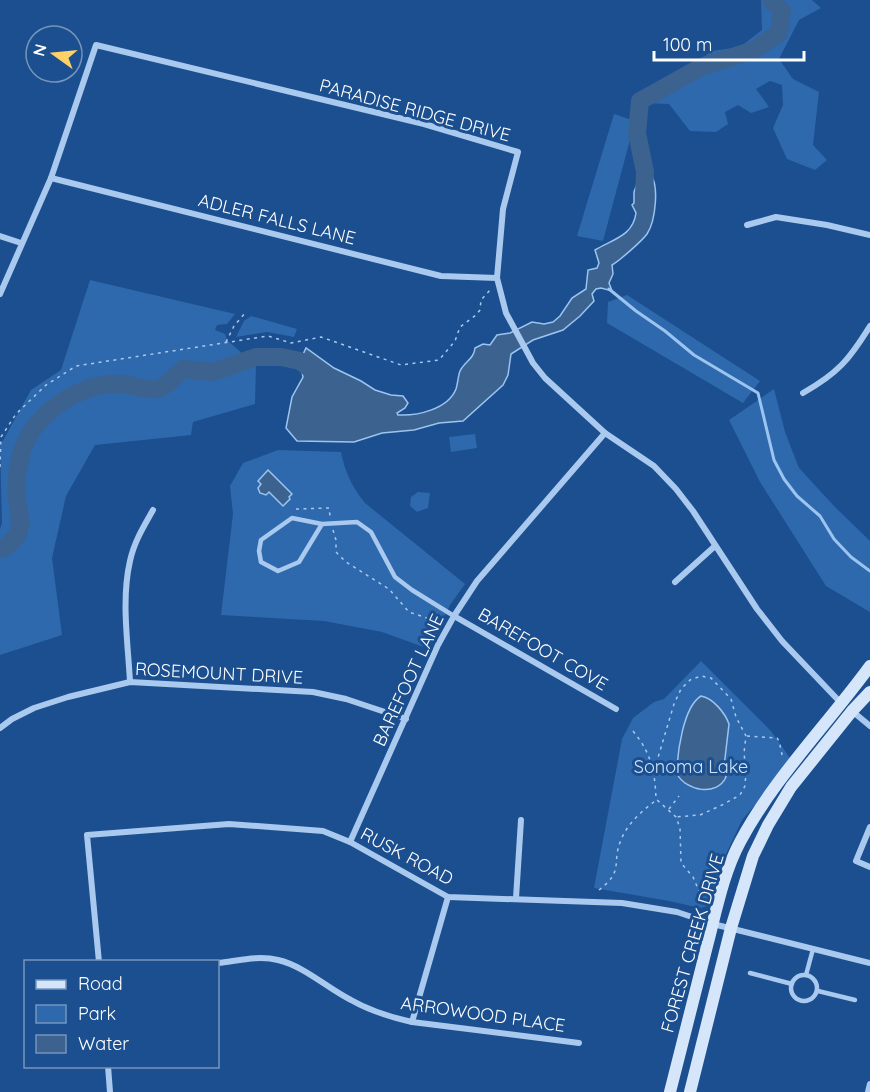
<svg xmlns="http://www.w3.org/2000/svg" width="870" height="1092" font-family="Quicksand,sans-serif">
	<rect width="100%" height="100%" fill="#1b4f8f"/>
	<g fill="#2e69ad">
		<path d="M761,0H812L821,8L799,20L779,59L793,79L819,92L813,145L827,160L815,170L787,159L773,128L783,105L782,85L770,81L756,89L769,107L751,113L738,105L725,112L728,124L716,132L690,131L669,104L645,103L712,51L740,47L762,30Z"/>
		<path d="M614,114L635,121L603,241L577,236Z"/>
		<path d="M90,280L235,314L227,324L217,325L215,330L225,334L227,340L256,366L255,404L193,422L191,435L95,445L66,496L52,558L62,635L0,655V529L2,523L0,446L31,390L61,370Z"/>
		<path d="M627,295L760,381L743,403L607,323L608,302Z"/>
		<path d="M251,316L297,329L294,337L267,332L236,337L244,321Z"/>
		<path d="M774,389L785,432L799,468L835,507L870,541V612L826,586L760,482L729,420Z"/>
		<path d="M475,434L477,448L451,452L449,437Z"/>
		<path d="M278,450L341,452C345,472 352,487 365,503L465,584L450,605L429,649L382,632L324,621L221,615L233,514L230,486L243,463Z"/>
		<path d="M418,492L430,493L428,508L417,512L410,506L411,497Z"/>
		<path d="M701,661L771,731L790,758L762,797L742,820L726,854L708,906L700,908L669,901L594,888L622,739L633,718L654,702L664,699Z"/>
	</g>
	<g fill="#3c6290" stroke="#9cc4f0" stroke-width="1.5">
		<path d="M648,172C661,182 655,222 647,234C642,241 619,261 612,265L613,274L609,283L612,291L601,288L596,289L592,294L594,301L580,316L563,330L533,340L511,354L508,375L503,385L463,421L439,423L414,430L382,433L354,442L297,441L286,428L292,397L303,377L300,361L306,348L334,368L361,381L375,390L391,395L403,396L408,403L405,408L397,413L398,415C418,416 448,409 456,389C458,383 458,376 460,371C465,361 474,359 475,348L483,344L490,345L497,335L510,333L532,322L544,324L553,322L560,316L572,298L586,289L588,270L597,268L599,263L595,250C613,239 633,236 636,213L632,205L634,203V192L641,174Z"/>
		<path d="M268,470L292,494L289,497L290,499L283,506L269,492L266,495L260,493L258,488L261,484L258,481Z"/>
		<path d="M701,696C713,698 725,713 729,724L724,767L726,777C717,797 686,791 677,774C677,754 683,707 701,696Z"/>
	</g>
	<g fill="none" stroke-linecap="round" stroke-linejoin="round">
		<path stroke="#9cc4f0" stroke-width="3" d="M609,289L636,311L665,331L694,355L758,393L774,460L784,479L797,496L820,516L834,539L851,557L870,571"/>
		<g stroke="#3c6290" stroke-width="18">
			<path d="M644,195L645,172L637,133L640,101L701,67L754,50L779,33L782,11L771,0"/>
			<path d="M0,548H5C9,544 15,539 18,534C23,524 18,509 17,498C15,472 20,444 37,424C57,400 90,382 122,384C134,385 145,391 158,389C166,387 176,375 183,369L213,372L256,357H281L300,361L318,375"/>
		</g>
		<g stroke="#a9c9ee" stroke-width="1.5" stroke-dasharray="3 4.5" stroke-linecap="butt">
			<path d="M226,342L234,326L246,312"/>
			<path d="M0,467L1,437L16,414L46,385L76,366L268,336L291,343L321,337L401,365L439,360L455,341L460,327L476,315L480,310L481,300L490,290"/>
			<path d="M296,509L329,508L330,516"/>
			<path d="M333,530L336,540V552L346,562L389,589L409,612L439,622"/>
			<path d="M633,731C651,753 655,771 656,799L676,817L680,828L681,863L693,877L705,905"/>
			<path d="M747,736L777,738L779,741L783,759"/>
			<path d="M654,771L674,704L681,689L690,680L701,676L711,678L731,699L736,717L746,736L744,753L746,771L745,786L740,795L722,805L700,815L676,817"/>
			<path d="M669,809L679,796"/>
			<path d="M599,890C625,870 611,863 621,840C627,824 642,811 655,801"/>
		</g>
		<g stroke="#a9c9ee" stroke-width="4.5">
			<path d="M322,524L299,562L278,571L261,562L259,551L261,540L292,518L322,524L357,522L371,532L395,577L412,590L454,616"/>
			<path d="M750,973L792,984"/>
			<circle cx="804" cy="988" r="13"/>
			<path d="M806,975L813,949"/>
			<path d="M818,991L855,1000"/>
		</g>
		<g stroke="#a9c9ee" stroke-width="6">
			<path d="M51,178L441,276L497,278"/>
			<path d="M747,225L776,217L827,225L870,235"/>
			<path d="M0,236L21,243"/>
			<path d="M0,294L51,178L96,45L424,124L518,152L503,209L497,278L506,313L533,363L545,378L605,433L654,466L676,489L693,511L757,609L782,641L841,703"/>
			<path d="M803,393C838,373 849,360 870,326"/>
			<path d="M675,582L715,546"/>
			<path d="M454,616L616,709"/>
			<path d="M130,682C128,643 121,600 130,561C134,542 144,526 153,510"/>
			<path d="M852,711L870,726"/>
			<path d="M0,728L12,719L34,708L68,697L130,682L313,692L346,699L406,719"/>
			<path d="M870,827L856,861L870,867"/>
			<path d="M350,842L438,645L454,616L477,581L605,433"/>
			<path d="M516,898L521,820"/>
			<path d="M99,962L87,835L229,824L323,831L350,842L448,897L622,903L677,912L713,924L870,963"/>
			<path d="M218,963C237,961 258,955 278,960C304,966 327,988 351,1000C370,1011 390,1017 412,1022L579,1043"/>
			<path d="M412,1022L448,897"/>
			<path d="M108,1066L110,1092"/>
			<path d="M868,1092L870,1084"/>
		</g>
		<g stroke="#d6e6fa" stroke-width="12">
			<path d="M670,1092C682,1043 695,995 707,946C716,912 723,874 740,842C774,778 827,725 870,666"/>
			<path d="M690,1092L731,928L753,856L768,825L791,787L852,711L870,692"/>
		</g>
	</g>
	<g text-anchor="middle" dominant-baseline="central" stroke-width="6" stroke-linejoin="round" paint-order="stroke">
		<g font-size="18" fill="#fff" stroke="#1b4f8f">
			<text transform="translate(415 110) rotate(15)">PARADISE RIDGE DRIVE</text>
			<text transform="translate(277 219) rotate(14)">ADLER FALLS LANE</text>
			<text transform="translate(543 649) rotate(30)">BAREFOOT COVE</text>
			<text transform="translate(219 673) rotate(3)">ROSEMOUNT DRIVE</text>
			<text transform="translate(408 680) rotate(-65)">BAREFOOT LANE</text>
			<text transform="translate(407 856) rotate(28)">RUSK ROAD</text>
			<text transform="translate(692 943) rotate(-74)">FOREST CREEK DRIVE</text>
			<text transform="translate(483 1014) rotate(8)">ARROWOOD PLACE</text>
		</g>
		<g font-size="18" fill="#cfe3fa" stroke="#1b4f8f">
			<text x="691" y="766">Sonoma Lake</text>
		</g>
	</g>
	<rect x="24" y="960" width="195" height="108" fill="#1b4f8f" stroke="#7695bc" stroke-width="1.5"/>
	<rect x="36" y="980" width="30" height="9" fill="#d6e6fa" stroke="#7695bc" stroke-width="1.5"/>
	<text x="78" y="990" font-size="18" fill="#ffffff">Road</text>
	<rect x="36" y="1005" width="30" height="18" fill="#2e69ad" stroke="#7695bc" stroke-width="1.5"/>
	<text x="78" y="1020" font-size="18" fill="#ffffff">Park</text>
	<rect x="36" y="1035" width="30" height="18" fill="#3c6290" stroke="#7695bc" stroke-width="1.5"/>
	<text x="78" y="1050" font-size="18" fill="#ffffff">Water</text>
	<g transform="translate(54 54) rotate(285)"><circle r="28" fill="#1b4f8f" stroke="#7695bc" stroke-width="1.5"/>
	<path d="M0-4.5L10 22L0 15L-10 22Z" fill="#ffd166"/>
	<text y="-9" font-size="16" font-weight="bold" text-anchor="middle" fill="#ffffff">N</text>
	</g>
	<path d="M654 51v9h150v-9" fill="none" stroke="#ffffff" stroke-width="3"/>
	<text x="663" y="51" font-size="18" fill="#ffffff" stroke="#1b4f8f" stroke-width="4.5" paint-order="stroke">100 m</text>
</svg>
